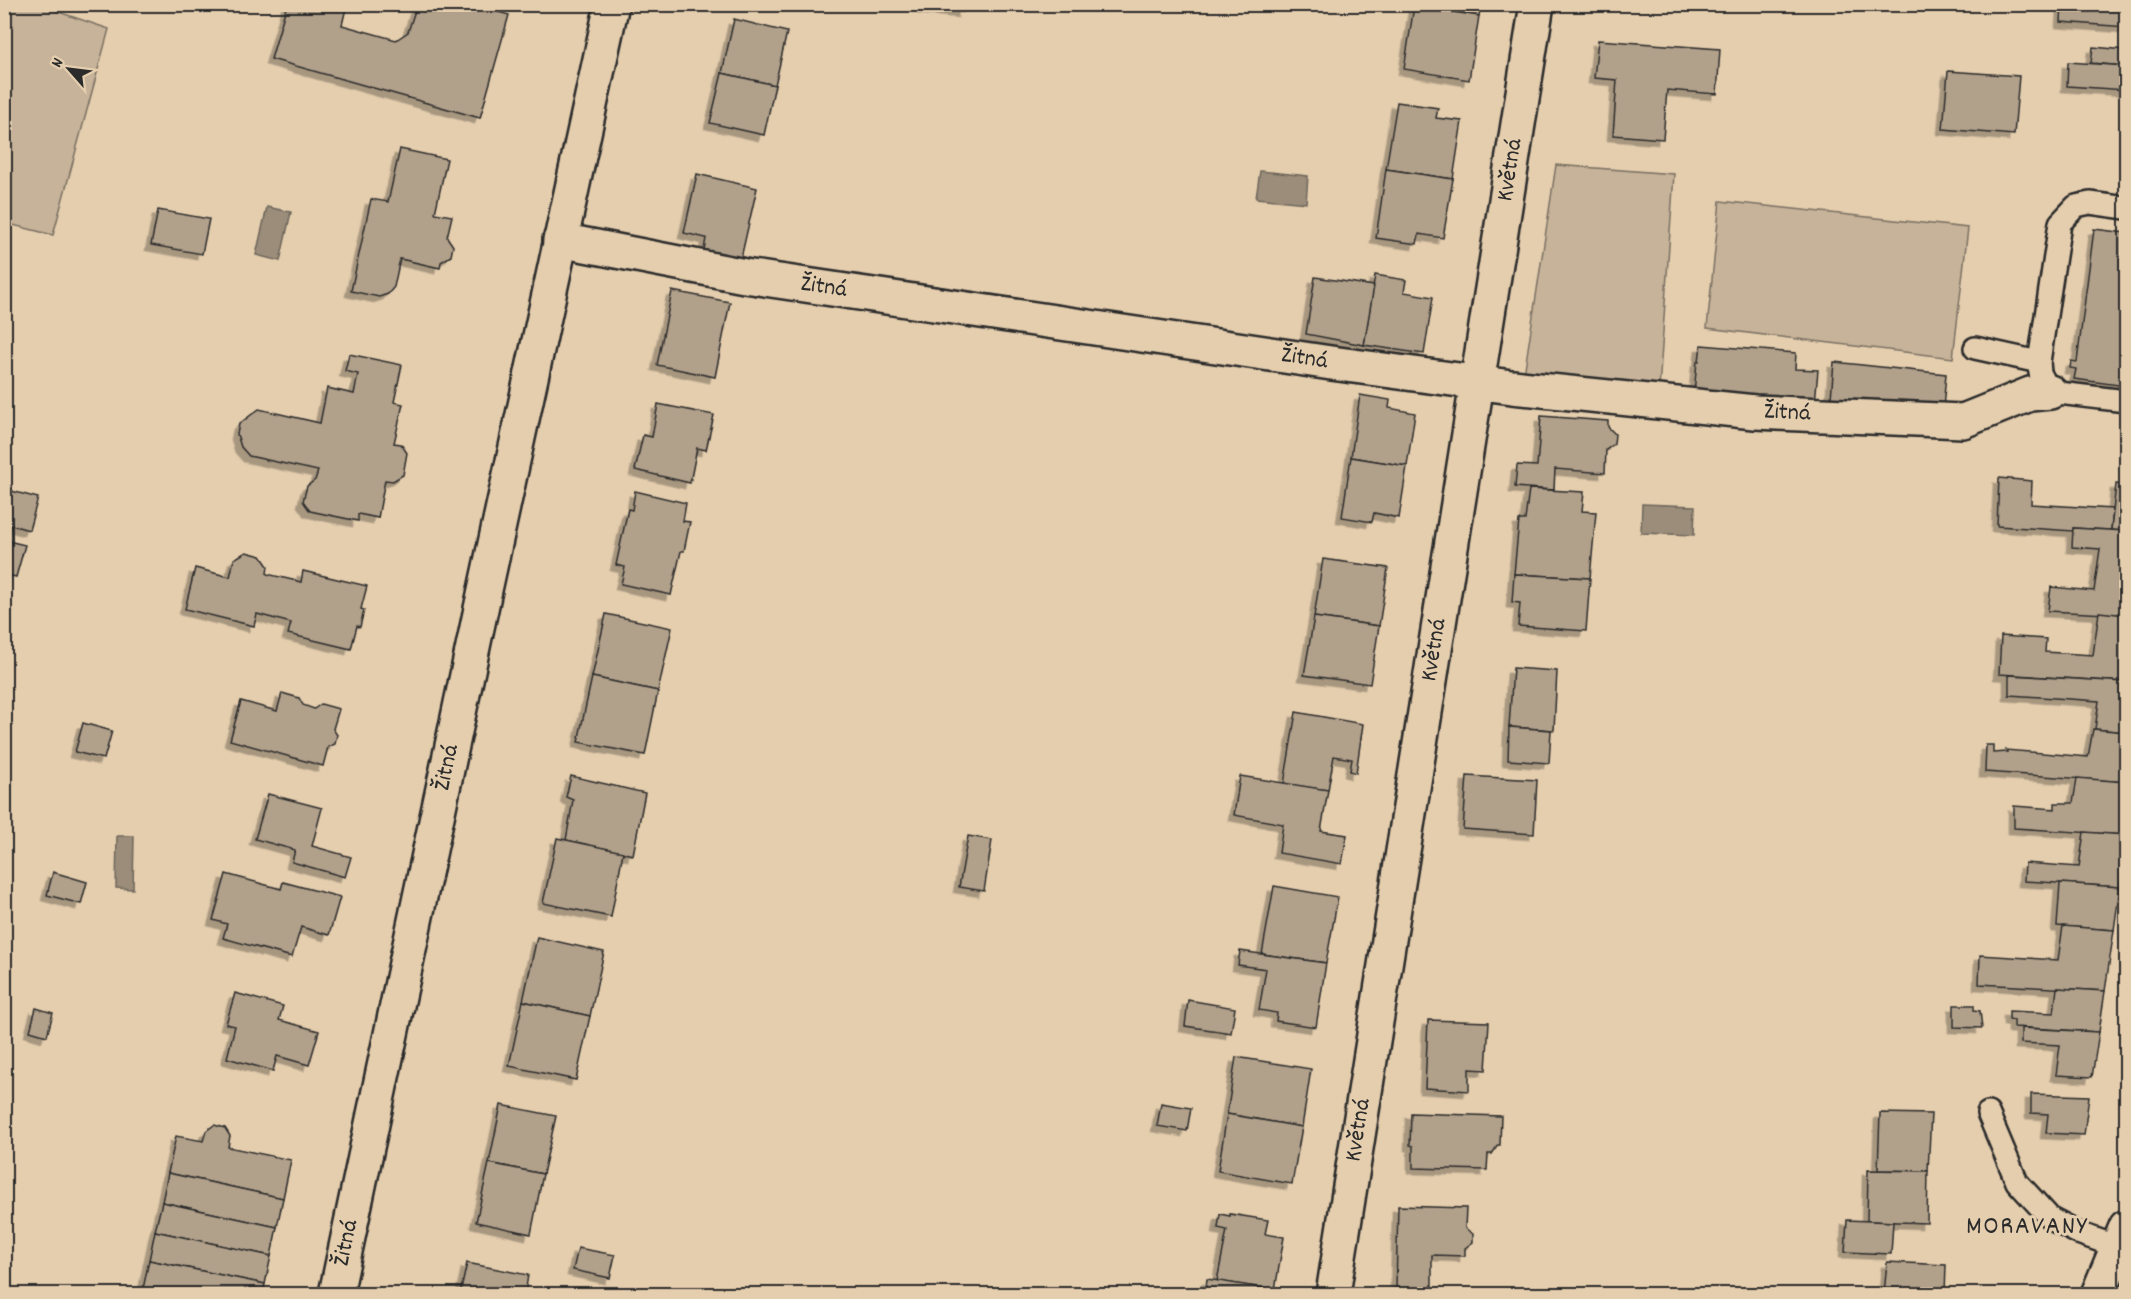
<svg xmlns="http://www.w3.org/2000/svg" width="2131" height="1299" font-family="Dekko,sans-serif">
	<defs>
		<filter id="shadow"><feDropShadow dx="-5.5" dy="5.5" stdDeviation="0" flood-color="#0004"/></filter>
	</defs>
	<rect width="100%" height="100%" fill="#e5ceae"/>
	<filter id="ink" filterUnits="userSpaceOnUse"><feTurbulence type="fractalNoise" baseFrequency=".0167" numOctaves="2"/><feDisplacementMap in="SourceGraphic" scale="12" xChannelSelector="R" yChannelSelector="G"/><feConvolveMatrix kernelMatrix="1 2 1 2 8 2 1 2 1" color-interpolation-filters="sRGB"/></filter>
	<g filter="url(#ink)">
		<g fill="#c7b399" stroke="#796f62" stroke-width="1.5">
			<path d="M5,4L38,5L109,29L53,235L5,223Z"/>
			<path d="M1556,165L1674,174L1659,389L1524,375Z"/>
			<path d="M1720,201L1968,228L1953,358L1707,328Z"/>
		</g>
		<g fill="#9b8d7a" stroke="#6e665a" stroke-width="1.5">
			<path d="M1260,171L1308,176L1306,203L1256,198Z"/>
			<path d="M267,207L291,212L280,261L256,255Z"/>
			<path d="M1642,504L1695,506L1694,535L1641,533Z"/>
			<path d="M117,836H134L133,889L116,888Z"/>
		</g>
		<g fill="#b1a08a" stroke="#2b2b2b" stroke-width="1.5" filter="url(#shadow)">
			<path d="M287,4H347L342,25L396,40L408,32L417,4H471L509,15L480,118L271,59Z"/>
			<path d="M923,4H964L963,12L923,8Z"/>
			<path d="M1414,4H1481L1479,16L1414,6Z"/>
			<path d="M2062,4H2126V27L2061,22Z"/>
			<path d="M1414,6L1479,16L1469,80L1404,69Z"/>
			<path d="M734,19L787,32L775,85L722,73Z"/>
			<path d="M1598,40L1720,49L1717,94L1667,90L1663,139L1613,135L1617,80L1594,78Z"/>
			<path d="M2093,47L2126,50V66L2091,63Z"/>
			<path d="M2068,62L2126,66V90L2067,86Z"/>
			<path d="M1948,71L2019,76L2014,135L1943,129Z"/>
			<path d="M722,73L775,85L764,135L710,123Z"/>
			<path d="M1397,102L1438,108L1436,118L1462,121L1453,179L1386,169Z"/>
			<path d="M400,149L447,159L435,213L452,216L447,237L453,246L451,256L441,262L440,268L400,259L394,287L388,294L379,297L351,291L371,199L388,202Z"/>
			<path d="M1386,169L1453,179L1443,238L1419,234L1417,244L1376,238Z"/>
			<path d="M697,174L757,188L741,258L704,250L706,238L684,233Z"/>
			<path d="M158,210L209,219L202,254L151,245Z"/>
			<path d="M2094,229L2126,233V386L2074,379L2076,369L2070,368L2071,361L2077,362Z"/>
			<path d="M1375,275L1406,280L1404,292L1433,297L1424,354L1364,345Z"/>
			<path d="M1315,277L1374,286L1364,345L1306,334Z"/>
			<path d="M672,291L730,302L715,377L657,365Z"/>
			<path d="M1701,345L1796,353L1795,369L1818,370L1815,403L1694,393L1697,361H1699Z"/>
			<path d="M349,354L402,365L394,402L403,404L394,443L401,444L407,453L403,475L393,481L385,480L378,518L358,514V521L310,511L303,501L307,486L315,480L318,471L249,456L241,447L237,434L239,424L259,409L320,423L327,388L354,394L358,374L345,371Z"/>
			<path d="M1834,362L1946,374L1943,409L1831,398Z"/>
			<path d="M1360,395L1390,400L1389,408L1415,413L1407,466L1351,457Z"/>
			<path d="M658,404L714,415L706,450L697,448L690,483L635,470L643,435L652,437Z"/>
			<path d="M1541,416L1608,421V427L1615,434L1614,444L1606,450L1605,473L1555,469L1554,490L1515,487L1517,465L1537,466Z"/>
			<path d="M1351,457L1407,466L1399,518L1374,513L1372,522L1342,517Z"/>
			<path d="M1999,478L2032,481L2031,504L2113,509L2111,530L2073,528V531L1997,526Z"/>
			<path d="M2116,484L2126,485V531L2111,530Z"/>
			<path d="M4,489L38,498L29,530L11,525L7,540H4Z"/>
			<path d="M1529,489L1584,492L1582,511L1596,512L1590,578L1514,574L1519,520H1525Z"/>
			<path d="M635,491L686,503L683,521L690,522L684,551H681L671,595L621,584L625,567L616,565L628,509L632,510Z"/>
			<path d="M2073,528L2126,531V615L2048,611L2051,587L2094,591L2100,549L2072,547Z"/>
			<path d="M4,540L25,545L16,577L4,574Z"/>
			<path d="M246,552L261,556L268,566L267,574L301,582L303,571L367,586L361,609L364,610L360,627L357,626L351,649L288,634L291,623L257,614L254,626L185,609L195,568L230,577L234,559Z"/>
			<path d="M1323,559L1388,568L1379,626L1314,617Z"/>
			<path d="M1514,574L1590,578L1586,631L1518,626L1520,603L1512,602Z"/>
			<path d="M2099,612L2126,615V682L1999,674L2001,636L2046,639L2045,652L2093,655Z"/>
			<path d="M606,614L672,628L658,691L592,677Z"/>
			<path d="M1314,617L1379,626L1370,684L1304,675Z"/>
			<path d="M1513,668L1557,671L1554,730L1509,727Z"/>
			<path d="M2009,675L2126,682V732L2095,729L2099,701L2009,695Z"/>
			<path d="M592,677L658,691L645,755L578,742Z"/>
			<path d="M282,693L299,698L303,705L314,709L321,704L339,709L333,729L337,735L335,744L328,747L323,766L230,740L241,701L277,711Z"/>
			<path d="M1296,712L1363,724L1356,773L1350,771L1352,759L1334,756L1328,790L1284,784Z"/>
			<path d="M83,723L112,731L104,759L75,752Z"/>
			<path d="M1509,727L1551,730L1549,763L1508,760Z"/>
			<path d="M2093,729L2126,732V782L1985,772L1986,745H1993V753L2007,752L2006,750L2088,757Z"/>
			<path d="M571,776L645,793L633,855L566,840L573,800L566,797Z"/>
			<path d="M1240,776L1328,790L1321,831L1347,835L1342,864L1279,853L1283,824L1234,815Z"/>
			<path d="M1467,776L1537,780L1534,834L1463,829Z"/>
			<path d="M2077,778L2126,782V835L2014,828V806L2055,809V803H2073Z"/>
			<path d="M268,794L322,808L312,846L351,857L345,877L292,862L295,850L255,839Z"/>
			<path d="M2084,832L2126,835L2120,887L2024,881L2025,863L2079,867Z"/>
			<path d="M968,836L992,840L984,891L959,887Z"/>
			<path d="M557,838L623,852L611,917L543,903Z"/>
			<path d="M53,872L87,882L81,904L47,895Z"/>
			<path d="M226,874L281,889L283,882L340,897L329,935L301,927L292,957L223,938L227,924L213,920Z"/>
			<path d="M2060,883L2120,887L2114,930L2057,926Z"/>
			<path d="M1274,886L1338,897L1326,963L1262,954Z"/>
			<path d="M2063,926L2114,930L2105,991L1979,984L1980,955L2058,960Z"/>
			<path d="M537,937L604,952L590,1016L523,1001Z"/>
			<path d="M1240,951L1326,963L1316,1027L1276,1021L1277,1013L1259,1010L1266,969L1238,965Z"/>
			<path d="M2057,988L2105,991L2099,1032L2014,1027V1020L2009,1019V1011L2054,1013Z"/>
			<path d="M235,993L283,1006L279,1020L319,1031L309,1065L277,1056L273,1071L227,1058L235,1026L226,1024Z"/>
			<path d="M1188,1000L1235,1008L1231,1033L1185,1026Z"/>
			<path d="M523,1001L590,1016L576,1080L509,1066Z"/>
			<path d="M1954,1005H1974V1010L1980,1011L1982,1028L1954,1027Z"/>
			<path d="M36,1008L53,1013L47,1036L30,1031Z"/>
			<path d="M1428,1020L1489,1022L1486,1070L1469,1069V1091L1425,1088Z"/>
			<path d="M2021,1028L2099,1032L2092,1077L2056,1075L2060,1045L2021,1043Z"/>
			<path d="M1236,1057L1311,1069L1302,1127L1227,1114Z"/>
			<path d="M2031,1094L2089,1096L2084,1135L2046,1133L2048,1114L2031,1113Z"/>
			<path d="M1161,1103L1191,1108L1187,1131L1157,1126Z"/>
			<path d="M501,1105L556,1116L543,1174L489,1163Z"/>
			<path d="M1411,1113L1501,1116L1500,1145H1498L1492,1154H1488L1487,1170L1413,1168V1146L1410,1145Z"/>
			<path d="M1880,1113L1931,1114L1928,1171L1878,1170Z"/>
			<path d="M1227,1114L1302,1127L1292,1184L1218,1171Z"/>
			<path d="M214,1125L225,1128L230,1136L228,1147L291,1160L283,1198L168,1173L176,1136L203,1141L206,1131Z"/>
			<path d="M489,1163L543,1174L531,1234L476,1222Z"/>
			<path d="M1868,1170L1928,1171L1927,1223L1867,1221Z"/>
			<path d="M168,1173L283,1198L277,1227L162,1202Z"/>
			<path d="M162,1202L277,1227L271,1256L155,1231Z"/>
			<path d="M1398,1206L1466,1208L1465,1228L1473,1234V1242L1465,1248V1256L1432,1255V1289H1396Z"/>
			<path d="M1220,1214L1230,1216V1214L1268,1220L1265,1234L1284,1237L1275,1290L1217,1281L1227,1230L1218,1228Z"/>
			<path d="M1847,1220L1893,1222L1891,1254L1845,1252Z"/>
			<path d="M155,1231L271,1256L265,1284L149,1260Z"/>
			<path d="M578,1248L615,1255L610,1278L573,1270Z"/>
			<path d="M149,1260L265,1284L263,1294H142Z"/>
			<path d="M1887,1262L1946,1265L1945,1294H1884Z"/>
			<path d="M467,1263L528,1275L525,1294H460Z"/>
			<path d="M1207,1279L1275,1290L1274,1294H1205Z"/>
		</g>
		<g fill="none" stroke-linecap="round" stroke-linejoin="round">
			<g stroke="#2b2b2b" stroke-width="26">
				<g id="lane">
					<path d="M2126,208L2090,203L2076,206L2060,223L2039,362L2040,373L2050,392L2126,401"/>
					<path d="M1975,348L2039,362"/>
					<path d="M1988,1113L2017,1182L2051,1219L2078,1233L2118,1247"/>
				</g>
			</g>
			<g stroke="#2b2b2b" stroke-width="38">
				<g id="street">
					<path id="s1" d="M560,240L745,276L1331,363L1512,387L1755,412L1963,421L2030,394L2050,392"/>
					<path id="s2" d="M336,1294L485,590L612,4"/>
					<path id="s3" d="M1333,1294L1537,4"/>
				</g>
			</g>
			<g stroke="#2b2b2b" stroke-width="38">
				<path id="secondary" d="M2098,1294L2126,1227"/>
			</g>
			<use href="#lane" stroke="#e5ceae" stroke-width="21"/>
			<use href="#street" stroke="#e5ceae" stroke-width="33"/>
			<use href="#secondary" stroke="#e5ceae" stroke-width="33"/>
		</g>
	</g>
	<g text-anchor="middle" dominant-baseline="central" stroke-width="6" stroke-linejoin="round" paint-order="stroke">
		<g font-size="24" fill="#2b2b2b" stroke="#e5ceae">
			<text stroke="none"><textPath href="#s3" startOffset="1138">Květná</textPath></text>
			<text stroke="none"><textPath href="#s1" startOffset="268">Žitná</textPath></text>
			<text stroke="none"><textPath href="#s1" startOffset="754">Žitná</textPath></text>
			<text stroke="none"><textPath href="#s1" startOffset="1240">Žitná</textPath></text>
			<text stroke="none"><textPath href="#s3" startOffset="652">Květná</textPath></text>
			<text stroke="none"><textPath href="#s2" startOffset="538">Žitná</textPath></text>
			<text stroke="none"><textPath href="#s3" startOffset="166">Květná</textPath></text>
			<text stroke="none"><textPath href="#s2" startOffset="52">Žitná</textPath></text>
		</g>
		<g font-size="27" letter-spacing="1.5" fill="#2b2b2b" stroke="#e5ceae">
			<text x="2027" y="1227">MORAVANY</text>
		</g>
	</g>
	<rect width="2131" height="1299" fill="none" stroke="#e5ceae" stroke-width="24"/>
	<rect x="12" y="12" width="2107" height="1275" fill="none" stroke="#2b2b2b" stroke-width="2" filter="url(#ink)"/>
	<g transform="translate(69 69) rotate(298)" stroke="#e5ceae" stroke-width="4.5" paint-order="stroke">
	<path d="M0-4.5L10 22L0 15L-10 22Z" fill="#2b2b2b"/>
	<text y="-9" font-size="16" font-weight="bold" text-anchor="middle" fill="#2b2b2b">N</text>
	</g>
</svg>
